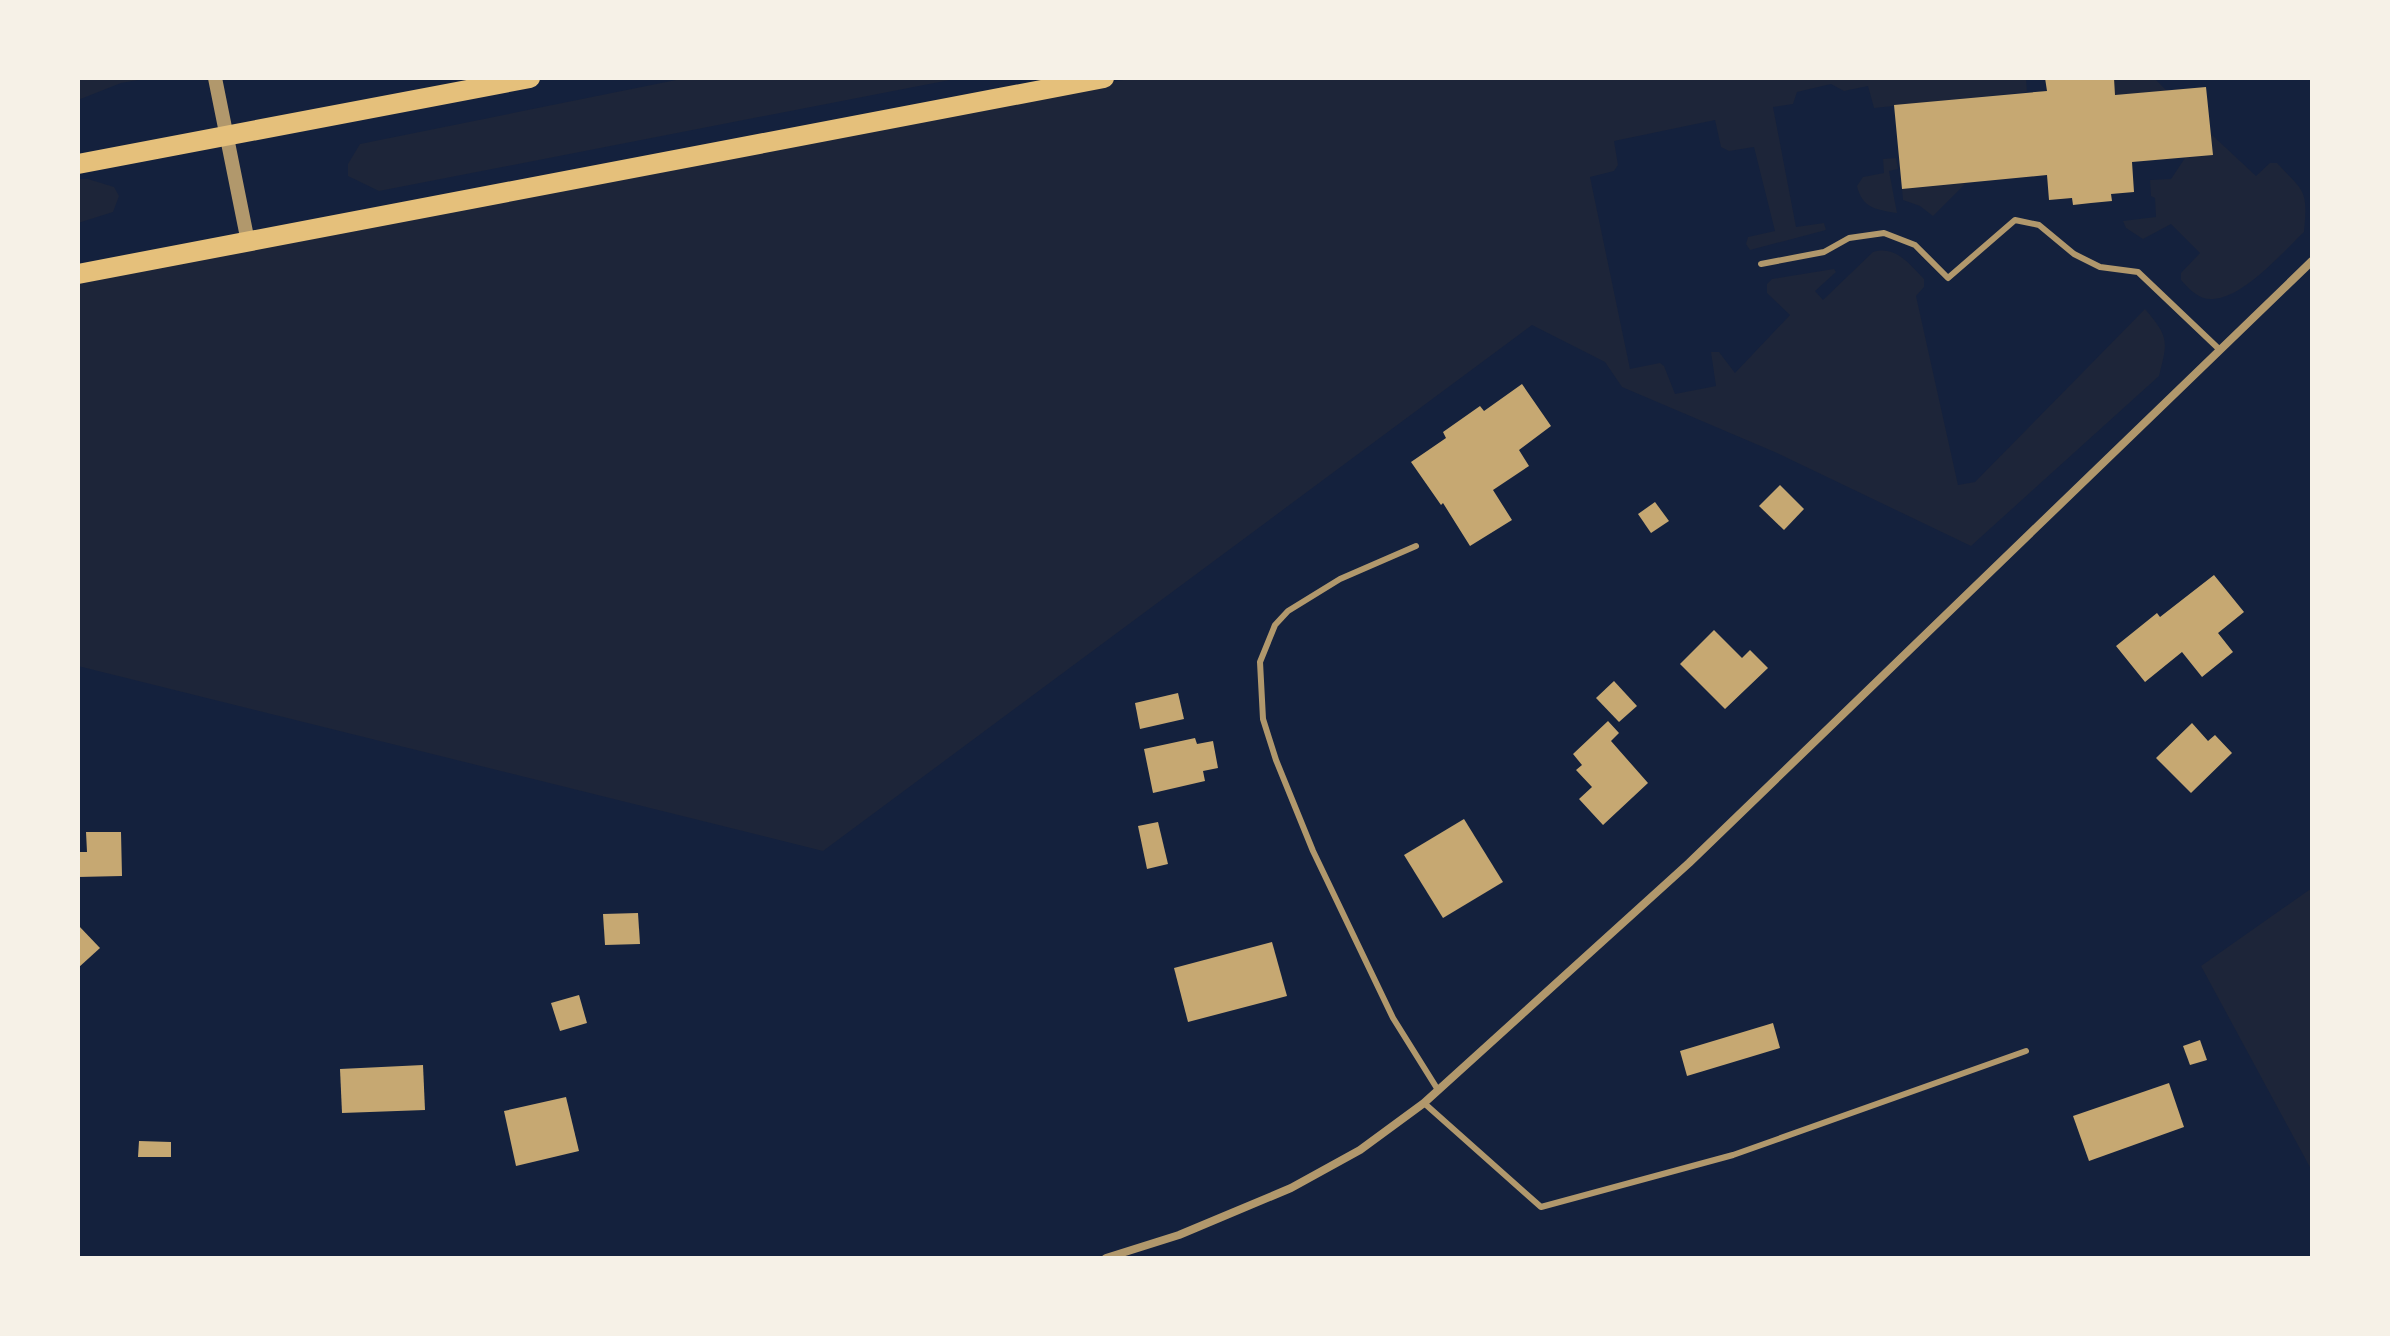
<svg xmlns="http://www.w3.org/2000/svg" width="2390" height="1336" font-family="'Zilla Slab',serif">
	<rect width="100%" height="100%" fill="#14213d"/>
	<g fill="#1d2539">
		<path d="M78,78H149L121,83L78,100Z"/>
		<path d="M686,78H960L379,191L348,176V164L360,144Z"/>
		<path d="M1135,78H2026L2027,92L1874,108L1868,86L1844,91L1831,84L1797,92L1793,104L1773,107L1796,227L1824,223L1826,230L1750,250L1746,244L1748,237L1775,231L1754,147L1729,151L1721,147L1715,120L1614,141L1618,165L1614,171L1590,177L1630,369L1660,363L1664,366L1675,394L1716,386L1711,352H1719L1735,373L1790,315L1767,293V284L1772,279L1834,269L1836,272L1815,291L1823,300L1873,252C1896,245 1909,264 1924,279V287L1916,296L1958,485L1975,482L2145,309C2169,337 2168,341 2159,376L1971,546L1777,453L1622,387L1605,362L1532,325L823,851L78,666V276L973,105Z"/>
		<path d="M2114,78H2154L2167,91L2115,95Z"/>
		<path d="M2211,134L2256,176L2270,163H2277C2305,193 2308,189 2304,232C2283,252 2243,298 2213,299C2199,300 2190,290 2181,280V273L2200,253L2171,224L2143,239L2126,228L2123,221L2156,217L2155,198L2151,196L2150,180L2171,179L2185,158L2213,155Z"/>
		<path d="M1896,158L1898,169L1889,171L1897,213C1877,210 1862,208 1857,186L1863,177L1884,173L1883,159Z"/>
		<path d="M78,179H88L114,187L119,196L113,212L78,223Z"/>
		<path d="M1966,183L1933,216L1920,206L1903,200L1902,189Z"/>
		<path d="M2312,888V1171L2201,966Z"/>
	</g>
	<g fill="#c6a872">
		<path d="M2045,78H2114L2115,95L2206,87L2213,155L2132,162L2134,192L2111,194L2112,201L2091,203L2073,205L2072,198L2049,200L2047,175L1902,189L1894,105L2047,91Z"/>
		<path d="M1522,384L1551,426L1519,450L1529,466L1493,490L1512,520L1470,546L1443,503L1441,505L1411,462L1446,438L1443,432L1480,406L1484,411Z"/>
		<path d="M1780,485L1804,509L1784,530L1759,506Z"/>
		<path d="M1655,502L1669,521L1651,533L1638,514Z"/>
		<path d="M2214,575L2244,612L2218,633L2233,652L2202,677L2182,652L2145,682L2116,646L2157,613L2160,617Z"/>
		<path d="M1714,630L1742,658L1750,650L1768,668L1725,709L1680,664Z"/>
		<path d="M1614,681L1637,706L1619,722L1596,698Z"/>
		<path d="M1178,693L1184,719L1140,729L1135,703Z"/>
		<path d="M1608,721L1619,733L1611,741L1648,783L1603,825L1579,799L1592,787L1576,770L1582,765L1573,754Z"/>
		<path d="M2192,723L2208,741L2215,735L2232,753L2191,793L2156,758Z"/>
		<path d="M1195,738L1197,744L1213,741L1218,768L1203,771L1205,781L1153,793L1144,749Z"/>
		<path d="M1464,819L1503,882L1443,918L1404,855Z"/>
		<path d="M1158,822L1168,864L1147,869L1138,826Z"/>
		<path d="M86,832H121L122,876L78,877V852H87Z"/>
		<path d="M638,913L640,944L605,945L603,914Z"/>
		<path d="M78,925L100,948L78,968Z"/>
		<path d="M1272,942L1287,996L1188,1022L1174,968Z"/>
		<path d="M579,995L587,1023L560,1031L551,1003Z"/>
		<path d="M1773,1023L1780,1048L1687,1076L1680,1051Z"/>
		<path d="M2200,1040L2207,1060L2190,1065L2183,1046Z"/>
		<path d="M423,1065L425,1110L342,1113L340,1069Z"/>
		<path d="M2169,1083L2184,1127L2089,1161L2073,1116Z"/>
		<path d="M566,1097L579,1151L516,1166L504,1111Z"/>
		<path d="M139,1141L171,1142V1157H138Z"/>
	</g>
	<g fill="none" stroke-linecap="round" stroke-linejoin="round">
		<g stroke="#b1986c" stroke-width="6">
			<path d="M1761,264L1824,252L1849,238L1884,233L1915,245L1948,278L2015,220L2039,225L2074,254L2100,267L2138,272L2220,350"/>
			<path d="M1416,546L1340,579L1288,611L1275,625L1260,662L1263,719L1276,760L1313,851L1393,1018L1438,1090"/>
			<path d="M1424,1103L1541,1207L1733,1155L2026,1051"/>
		</g>
		<path stroke="#b1986c" stroke-width="8" d="M1106,1258L1179,1235L1291,1188L1360,1150L1424,1103L1689,863L2312,261"/>
		<path stroke="#b1986c" stroke-width="14" d="M215,78L248,242"/>
		<g stroke="#e5c07b" stroke-width="20">
			<path d="M78,164L530,78"/>
			<path d="M78,274L1104,78"/>
		</g>
	</g>
	<rect width="2390" height="1336" fill="none" stroke="#f6f1e7" stroke-width="160"/>
</svg>
